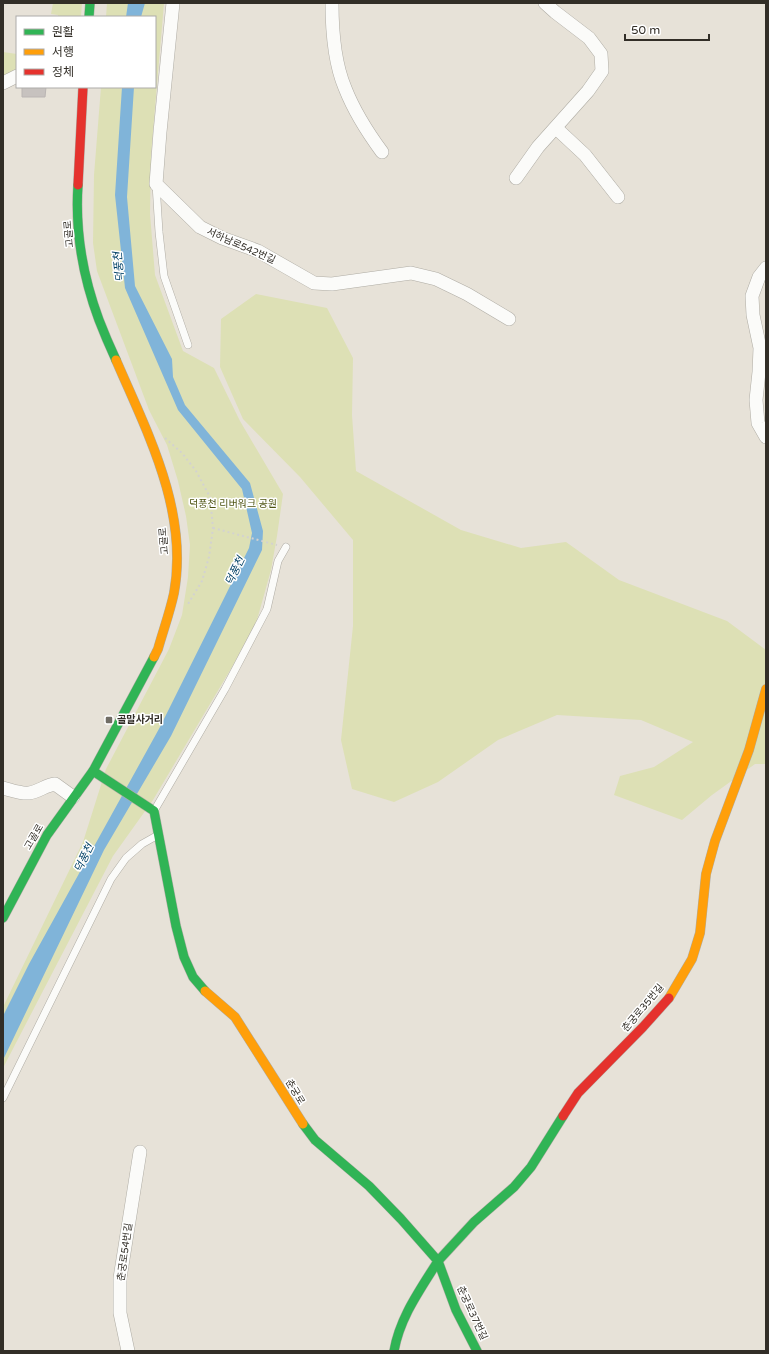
<svg xmlns="http://www.w3.org/2000/svg" width="769" height="1354" font-family="'Varela Round','Noto Sans KR',sans-serif">
	<rect width="100%" height="100%" fill="#e7e2d8"/>
	<g fill="#dde0b5">
		<path d="M53,3H82L81,17H58V15L51,14Z"/>
		<path d="M107,3H164L151,155L150,214L155,275L183,351L214,368L240,421L283,494L277,536L271,570L257,620L232,667L153,800L113,856L3,1068V1007L83,842L106,769L169,649L182,615L188,577L190,545L186,516L178,481L167,445L149,410L97,271L93,243L94,175L101,87H155V17H106Z"/>
		<path d="M3,52L17,54V70L3,78Z"/>
		<path d="M256,294L327,308L353,358L352,415L356,471L461,530L521,548L566,542L619,580L727,621L766,650V764H755L712,795L682,820L614,795L620,776L654,767L693,742L641,720L557,715L498,740L438,782L394,802L352,789L341,740L353,626V540L300,477L243,419L220,367L221,319Z"/>
	</g>
	<g fill="#80b4d9">
		<path d="M128,3H145L141,17H126Z"/>
		<path d="M122,87H134L127,197L135,286L172,359L173,377L185,405L250,483L263,531L262,550L171,736L104,850L3,1060V1016L29,964L160,727L249,548L252,533L242,489L178,410L125,288L115,195Z"/>
	</g>
	<path fill="#c7c2bf" stroke="#bab5b3" d="M22,87H46L45,97H22Z"/>
	<g fill="none" stroke-linecap="round" stroke-linejoin="round">
		<g stroke="#afaca4" stroke-width="8">
			<g id="lane">
				<path d="M156,184L159,232L164,276L188,345"/>
				<path d="M154,811L225,689L267,609L278,561L286,547"/>
				<path d="M3,1098L111,879L126,858L142,844L158,835"/>
			</g>
		</g>
		<g stroke="#afaca4" stroke-width="14">
			<g id="street">
				<path d="M173,3L160,132L156,184L200,227L222,238L258,251L314,283L332,284L411,273L436,279L467,294L509,319"/>
				<path d="M332,3C332,31 334,62 345,88C354,111 368,133 382,152"/>
				<path d="M3,83L17,76"/>
				<path d="M556,128L585,155L618,197"/>
				<path d="M516,178L538,147L588,91L602,71L601,54L589,38L555,12L545,3"/>
				<path d="M766,268L759,277L752,296L753,315L760,348L759,372L756,400L758,423L766,437"/>
				<path d="M3,788C11,790 21,794 29,793C38,792 46,785 55,784L73,797"/>
				<path d="M128,1351L120,1313V1278L140,1152"/>
			</g>
		</g>
		<g stroke="#afaca4" stroke-width="10">
			<g id="fast">
				<path d="M89,17L90,3"/>
				<path d="M78,185C75,230 83,277 99,320C104,333 110,347 116,360"/>
				<path d="M93,771L154,811L176,926L184,957L193,977L205,991"/>
				<path d="M3,918L47,835L93,771L154,657"/>
				<path d="M303,1124L315,1140L369,1186L401,1219L438,1261C420,1290 400,1317 394,1351"/>
				<path d="M477,1351L456,1310L438,1261L474,1222L514,1187L531,1167L563,1116"/>
			</g>
		</g>
		<g stroke="#afaca4" stroke-width="10">
			<g id="slow">
				<path d="M116,360C147,432 189,511 174,593C170,612 163,631 158,649L154,657"/>
				<path d="M205,991L235,1017L303,1124"/>
				<path d="M669,998L692,959L700,933L706,874L715,841L749,750L766,689"/>
			</g>
		</g>
		<g stroke="#afaca4" stroke-width="10">
			<g id="jam">
				<path d="M78,185L83,87"/>
				<path d="M563,1116L578,1093L643,1027L669,998"/>
			</g>
		</g>
		<g stroke="#d3d2d0" stroke-width="2" stroke-dasharray="2 3" stroke-linecap="butt">
			<path d="M165,438L182,453L196,471L210,497L213,528L209,557L202,581L188,604"/>
			<path d="M213,528L277,545"/>
		</g>
		<use href="#lane" stroke="#fbfbf9" stroke-width="7"/>
		<use href="#street" stroke="#fbfbf9" stroke-width="13"/>
		<use href="#fast" stroke="#30b455" stroke-width="9"/>
		<use href="#slow" stroke="#ff9f0a" stroke-width="9"/>
		<use href="#jam" stroke="#e5322d" stroke-width="9"/>
	</g>
	<rect fill="#716d65" stroke="#fff" stroke-width="1.5" x="105" y="716" width="8" height="8" rx="2"/>
	<g text-anchor="middle" dominant-baseline="central" stroke-width="3" stroke-linejoin="round" paint-order="stroke">
		<g font-size="10" fill="#322e27" stroke="#fff">
			<text transform="translate(69 234) rotate(-95)">고골로</text>
			<text transform="translate(241 246) rotate(24)">서하남로542번길</text>
			<text transform="translate(164 541) rotate(-95)">고골로</text>
			<text transform="translate(34 837) rotate(-60)">고골로</text>
			<text transform="translate(643 1008) rotate(-50)">춘궁로35번길</text>
			<text transform="translate(295 1092) rotate(59)">춘궁로</text>
			<text transform="translate(125 1252) rotate(-82)">춘궁로54번길</text>
			<text transform="translate(472 1313) rotate(65)">춘궁로37번길</text>
		</g>
		<g font-size="10" fill="#4d5311" stroke="#fff">
			<text x="233" y="504">덕풍천 리버워크 공원</text>
		</g>
		<g font-size="10" font-weight="bold" fill="#322e27" stroke="#fff" text-anchor="start">
			<text x="117" y="720">골말사거리</text>
		</g>
		<g font-size="11" font-style="italic" fill="#004065" stroke="#fff">
			<text transform="translate(119 267) rotate(-96)">덕풍천</text>
			<text transform="translate(235 571) rotate(-64)">덕풍천</text>
			<text transform="translate(84 858) rotate(-64)">덕풍천</text>
		</g>
	</g>
	<rect width="769" height="1354" fill="none" stroke="#322e27" stroke-width="8"/>
	<rect x="16" y="16" width="140" height="72" fill="#ffffff" stroke="#adaba9"/>
	<rect x="24" y="29" width="20" height="6" fill="#30b455" stroke="#adaba9"/>
	<text x="52" y="36" font-size="12" fill="#322e27">원활</text>
	<rect x="24" y="49" width="20" height="6" fill="#ff9f0a" stroke="#adaba9"/>
	<text x="52" y="56" font-size="12" fill="#322e27">서행</text>
	<rect x="24" y="69" width="20" height="6" fill="#e5322d" stroke="#adaba9"/>
	<text x="52" y="76" font-size="12" fill="#322e27">정체</text>
	<path d="M625 34v6h84v-6" fill="none" stroke="#322e27" stroke-width="2"/>
	<text x="631" y="34" font-size="12" fill="#322e27" stroke="#ffffff" stroke-width="3" paint-order="stroke">50 m</text>
</svg>
